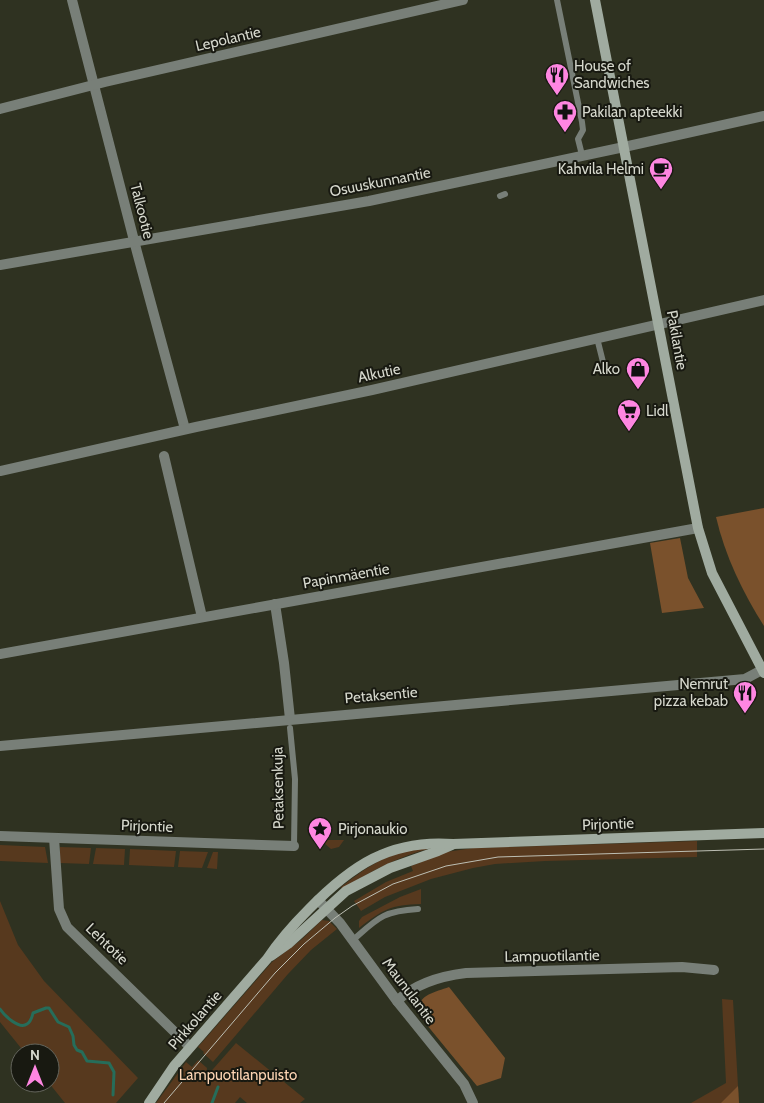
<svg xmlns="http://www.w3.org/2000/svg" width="764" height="1103" font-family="Cabin,sans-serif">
	<rect width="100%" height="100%" fill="#2f3221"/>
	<g fill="#57391e">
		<path d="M326,840H344L339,847L331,849L324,843Z"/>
		<path d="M697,841V857L545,861L495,864L473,868L431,879L385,897L361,911L354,901L386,882L413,871L411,866L446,852L473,848Z"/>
		<path d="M0,845L45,847L48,863L0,861Z"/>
		<path d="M60,847L91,848L89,864L60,863Z"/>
		<path d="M96,848L125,849L124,865L93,864Z"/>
		<path d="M432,848C399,856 371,871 342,889L341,887C372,863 392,850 432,848Z"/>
		<path d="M130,849L176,851L174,867L129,865Z"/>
		<path d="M180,851L208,852L202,868L178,867Z"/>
		<path d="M213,852H218L217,869L207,868Z"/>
		<path d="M421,889V904C390,905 384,909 359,928V921L362,917L400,897Z"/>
		<path d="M0,901L18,945L44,981L138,1078L116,1103H65L49,1083H50V1053H25L0,1022Z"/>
		<path d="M322,920L329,921L337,929L311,950L288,974L213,1062L203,1053L204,1052L198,1047L272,962L301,940Z"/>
		<path d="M722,999L733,1000L739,1103H691L726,1083Z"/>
		<path d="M236,1043L305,1099L300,1103H247L240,1097L235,1103H156L186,1062L192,1067L198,1060L207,1068L206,1077Z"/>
	</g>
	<g fill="#7a512c">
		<path d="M764,508V626C743,593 725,556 716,517Z"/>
		<path d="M680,538L688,578L704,608L662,613L650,543Z"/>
		<path d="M449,987L505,1058L501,1078L477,1086L422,1019C411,997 432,993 449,987Z"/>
		<path d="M738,1086L739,1103H721Z"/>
	</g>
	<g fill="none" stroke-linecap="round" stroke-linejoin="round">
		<g stroke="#266d5a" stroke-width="3">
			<path d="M0,1009C4,1015 19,1030 27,1024C31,1022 32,1017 33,1013L46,1008H49L58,1022L69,1027L73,1036L74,1045L77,1050L82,1052L87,1061L109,1063L114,1072L113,1095"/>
			<path d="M212,1103L218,1087"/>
		</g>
		<g stroke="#787f78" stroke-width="6">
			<path d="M557,0L582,122L583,130L578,139L582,155"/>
			<path d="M500,196L505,194"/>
			<path d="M597,338L603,362"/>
			<path d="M290,728L295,779L294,846"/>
			<path d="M353,940C378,918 383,911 418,909"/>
		</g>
		<g stroke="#787f78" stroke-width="10">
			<path d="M72,0L137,252L185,429"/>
			<path d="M0,109L105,82L463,0"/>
			<path d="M0,265L369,201L624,147"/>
			<path d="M164,456L202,617"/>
			<path d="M0,471L196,427L372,390L764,300"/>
			<path d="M275,604L284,663L290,719"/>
			<path d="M0,654L698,528"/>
			<path d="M0,746L745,679L762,670"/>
			<path d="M0,836L294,846"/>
			<path d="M54,838L59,909L67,927L190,1047"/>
			<path d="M318,900L340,923L397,1001L464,1084L473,1103"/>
			<path d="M397,1001C416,983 441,976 466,973L682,967L714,970"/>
		</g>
		<path stroke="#787f78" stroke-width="10" d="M624,147L764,116"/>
		<g stroke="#a0aba0" stroke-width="10">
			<path d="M595,0L698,528L712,573L764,673"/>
			<path d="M271,956L288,944L346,891L390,868L438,851L452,845"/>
			<path d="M149,1103L174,1066L267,959C279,941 293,925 309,909C351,866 390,839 453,844L764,833"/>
		</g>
		<path stroke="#bdbfb4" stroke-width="1" d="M164,1103L275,973L304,944L335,918L352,906L393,884L446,866L498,857L764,849"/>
	</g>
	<defs>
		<g id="restaurant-pin" transform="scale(1.25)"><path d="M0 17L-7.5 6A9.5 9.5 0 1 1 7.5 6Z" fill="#fe86e1" stroke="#181911"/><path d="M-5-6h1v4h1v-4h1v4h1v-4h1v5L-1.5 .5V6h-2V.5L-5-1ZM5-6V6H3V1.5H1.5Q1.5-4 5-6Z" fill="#111"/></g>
		<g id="pharmacy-pin" transform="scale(1.25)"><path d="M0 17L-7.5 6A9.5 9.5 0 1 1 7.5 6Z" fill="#fe86e1" stroke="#181911"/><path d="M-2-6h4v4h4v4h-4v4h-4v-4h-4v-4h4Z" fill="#111"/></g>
		<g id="cafe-pin" transform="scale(1.25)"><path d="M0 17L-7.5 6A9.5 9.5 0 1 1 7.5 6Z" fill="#fe86e1" stroke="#181911"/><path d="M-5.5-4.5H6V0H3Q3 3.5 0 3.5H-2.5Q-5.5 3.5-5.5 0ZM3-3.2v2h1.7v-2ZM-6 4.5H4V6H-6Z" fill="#111"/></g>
		<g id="shop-pin" transform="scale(1.25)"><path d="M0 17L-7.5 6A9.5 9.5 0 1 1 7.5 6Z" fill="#fe86e1" stroke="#181911"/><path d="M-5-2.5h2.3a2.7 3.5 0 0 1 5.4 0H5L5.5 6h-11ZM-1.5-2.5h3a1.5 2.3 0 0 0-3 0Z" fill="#111"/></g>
		<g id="supermarket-pin" transform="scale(1.25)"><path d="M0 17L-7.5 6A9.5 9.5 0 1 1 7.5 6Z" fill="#fe86e1" stroke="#181911"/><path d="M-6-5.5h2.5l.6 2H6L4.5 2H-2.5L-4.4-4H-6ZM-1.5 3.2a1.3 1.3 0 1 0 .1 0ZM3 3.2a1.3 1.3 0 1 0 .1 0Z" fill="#111"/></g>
		<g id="sight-pin" transform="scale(1.25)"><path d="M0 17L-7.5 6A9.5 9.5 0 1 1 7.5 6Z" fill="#fe86e1" stroke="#181911"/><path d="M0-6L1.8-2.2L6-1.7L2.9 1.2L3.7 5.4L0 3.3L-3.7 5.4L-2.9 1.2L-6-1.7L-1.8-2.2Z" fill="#111"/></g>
	</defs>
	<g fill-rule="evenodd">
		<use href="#restaurant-pin" x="557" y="75"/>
		<use href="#pharmacy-pin" x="565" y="112"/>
		<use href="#cafe-pin" x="661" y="169"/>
		<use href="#shop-pin" x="638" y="369"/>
		<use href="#supermarket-pin" x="629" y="411"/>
		<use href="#restaurant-pin" x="745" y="693"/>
		<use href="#sight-pin" x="320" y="829"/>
	</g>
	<g text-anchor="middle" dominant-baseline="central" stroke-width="4" stroke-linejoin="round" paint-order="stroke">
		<g font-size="15" fill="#d6d8cd" stroke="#181911">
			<text transform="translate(228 39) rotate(-13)">Lepolantie</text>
			<text transform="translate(380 182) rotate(-11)">Osuuskunnantie</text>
			<text transform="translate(142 211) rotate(76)">Talkootie</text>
			<text transform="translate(677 340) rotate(80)">Pakilantie</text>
			<text transform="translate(379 373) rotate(-12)">Alkutie</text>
			<text transform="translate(346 576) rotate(-10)">Papinmäentie</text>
			<text transform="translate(381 695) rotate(-5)">Petaksentie</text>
			<text transform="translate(278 788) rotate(-91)">Petaksenkuja</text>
			<text transform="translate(608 824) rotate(-2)">Pirjontie</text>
			<text transform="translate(147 826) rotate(2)">Pirjontie</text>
			<text transform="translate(107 944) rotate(44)">Lehtotie</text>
			<text transform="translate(552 956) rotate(-1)">Lampuotilantie</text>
			<text transform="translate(409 991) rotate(53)">Maunulantie</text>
			<text transform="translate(195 1020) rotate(-49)">Pirkkolantie</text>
		</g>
		<g font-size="15" fill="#d6d8cd" stroke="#181911" text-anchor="start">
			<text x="574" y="66">House of<tspan x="574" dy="17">Sandwiches</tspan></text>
			<text x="582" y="112">Pakilan apteekki</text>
			<text x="644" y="169" text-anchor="end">Kahvila Helmi</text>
			<text x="620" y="369" text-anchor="end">Alko</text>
			<text x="646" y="411">Lidl</text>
			<text x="728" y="684" text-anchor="end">Nemrut<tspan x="728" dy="17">pizza kebab</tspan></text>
			<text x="338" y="829">Pirjonaukio</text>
		</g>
		<g font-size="15" fill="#fdd4b3" stroke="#181911">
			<text x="238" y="1075">Lampuotilanpuisto</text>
		</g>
	</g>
	<g transform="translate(35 1068)"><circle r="24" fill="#181911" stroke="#64655c"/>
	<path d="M0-4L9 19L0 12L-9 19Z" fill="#fe86e1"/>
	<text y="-8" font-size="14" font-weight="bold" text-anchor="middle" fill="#d6d8cd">N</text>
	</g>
</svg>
